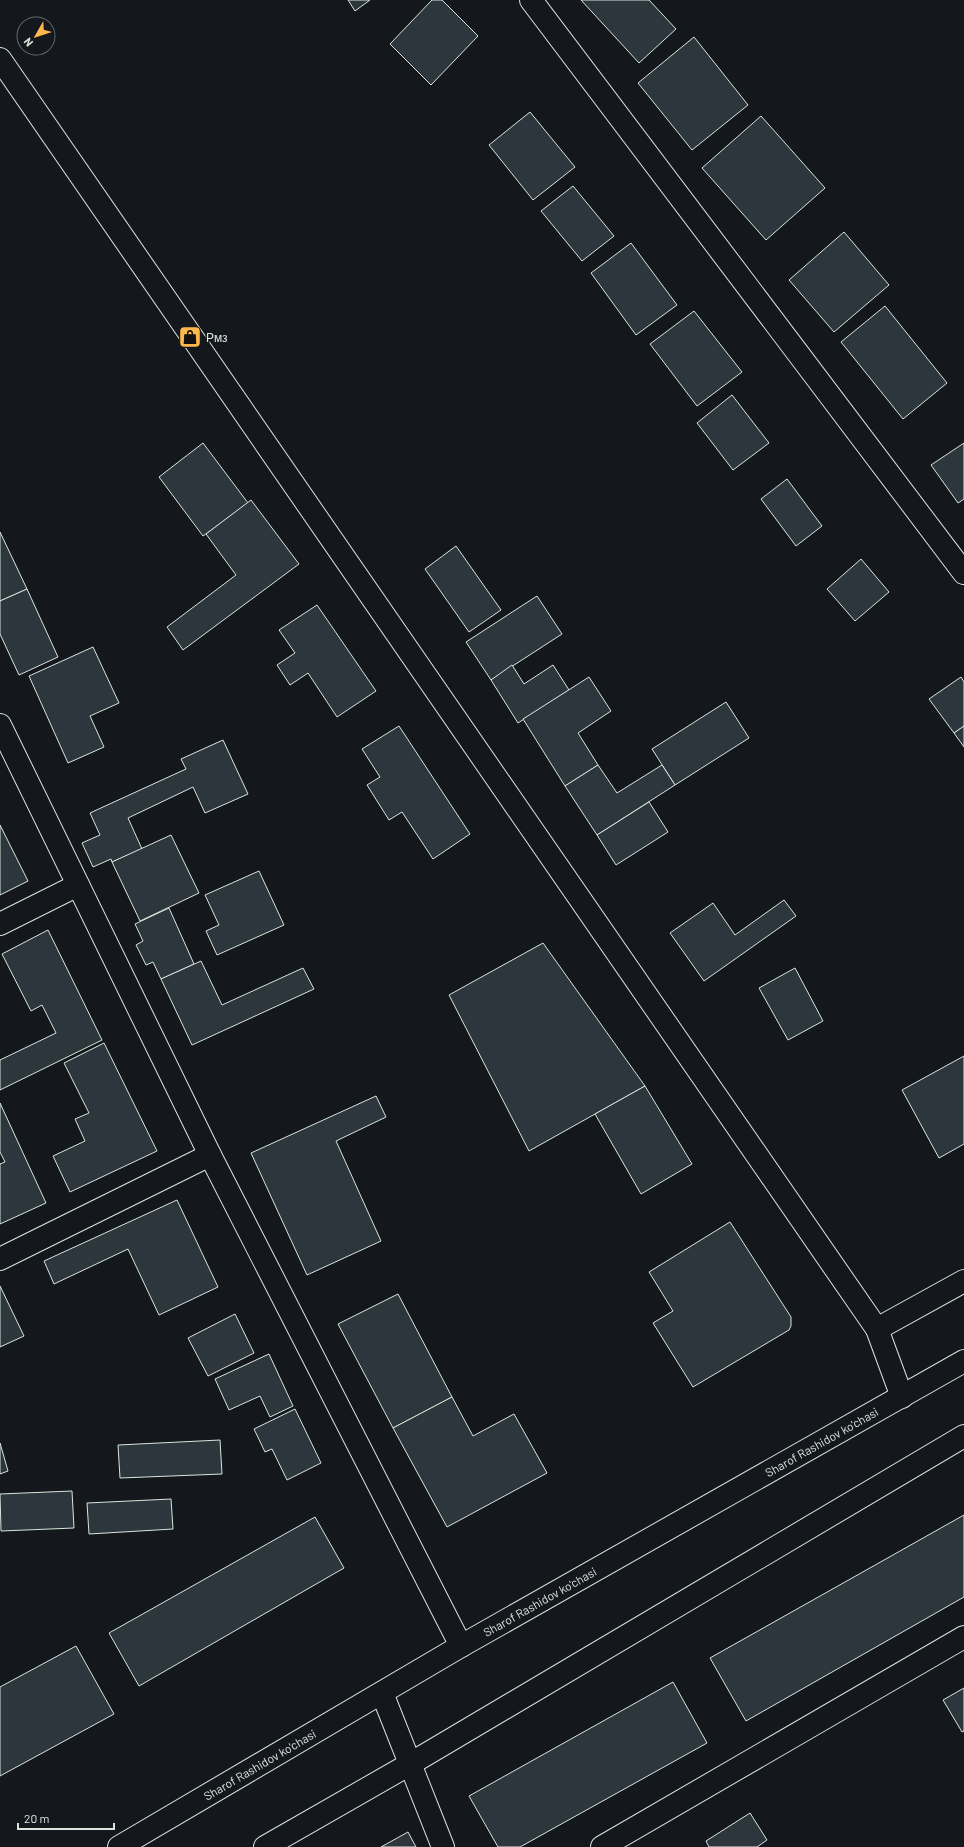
<svg xmlns="http://www.w3.org/2000/svg" width="964" height="1847" font-family="Barlow,sans-serif">
	<rect width="100%" height="100%" fill="#14181c"/>
	<g fill="#2c363c" stroke="#d8e6dc">
		<path d="M348,0H370L355,11Z"/>
		<path d="M432,0H442L478,36L431,85L390,44Z"/>
		<path d="M581,0H649L676,29L639,63Z"/>
		<path d="M694,37L748,105L692,150L638,83Z"/>
		<path d="M530,112L575,167L533,200L489,145Z"/>
		<path d="M761,116L825,188L766,240L702,168Z"/>
		<path d="M573,186L614,236L582,261L541,211Z"/>
		<path d="M844,232L889,285L834,332L789,280Z"/>
		<path d="M631,243L677,305L636,335L591,273Z"/>
		<path d="M885,306L947,383L903,419L841,342Z"/>
		<path d="M694,311L742,372L697,406L650,344Z"/>
		<path d="M732,395L769,443L733,470L697,423Z"/>
		<path d="M203,443L248,503L203,536L159,477Z"/>
		<path d="M964,443V499L958,503L931,465Z"/>
		<path d="M787,479L822,526L796,546L761,499Z"/>
		<path d="M251,500L299,564L183,650L167,627L236,575L206,534Z"/>
		<path d="M0,532L27,589L0,601Z"/>
		<path d="M456,546L501,610L469,632L425,569Z"/>
		<path d="M861,559L889,592L855,621L827,589Z"/>
		<path d="M27,589L58,657L19,675L0,634V601Z"/>
		<path d="M537,596L562,634L491,680L466,642Z"/>
		<path d="M317,605L376,691L337,717L308,673L290,685L277,665L295,653L279,630Z"/>
		<path d="M93,647L119,703L90,716L104,747L68,763L29,676Z"/>
		<path d="M512,665L524,684L553,665L569,690L518,723L491,680Z"/>
		<path d="M589,677L611,711L578,733L598,765L565,786L523,719Z"/>
		<path d="M961,677L964,682V726L954,733L929,699Z"/>
		<path d="M726,702L749,738L675,785L652,749Z"/>
		<path d="M399,726L470,834L433,859L402,812L389,820L367,785L380,777L362,749Z"/>
		<path d="M964,726V747L954,733Z"/>
		<path d="M223,740L248,794L205,813L193,787L128,818L142,849L112,862L111,859L93,867L82,843L100,835L90,813L186,769L181,759Z"/>
		<path d="M598,765L617,793L662,765L675,785L597,835L565,786Z"/>
		<path d="M649,802L668,832L616,865L597,835Z"/>
		<path d="M0,825L28,881L0,895Z"/>
		<path d="M171,835L199,893L140,921L112,862Z"/>
		<path d="M259,871L284,925L217,955L206,931L219,925L205,895Z"/>
		<path d="M784,900L796,916L704,981L670,933L713,903L735,935Z"/>
		<path d="M169,908L194,964L161,979L153,962L146,965L136,945L143,941L135,924Z"/>
		<path d="M48,930L102,1040L0,1090V1060L56,1033L42,1005L31,1011L2,954Z"/>
		<path d="M543,943L645,1086L529,1151L449,995Z"/>
		<path d="M201,961L222,1005L303,968L314,989L192,1045L161,979Z"/>
		<path d="M795,968L823,1021L788,1040L759,988Z"/>
		<path d="M104,1043L157,1151L70,1192L53,1156L85,1141L75,1119L89,1113L64,1063Z"/>
		<path d="M964,1056V1144L939,1158L902,1090Z"/>
		<path d="M645,1086L692,1164L641,1194L595,1114Z"/>
		<path d="M376,1096L386,1117L336,1141L381,1241L307,1275L251,1153Z"/>
		<path d="M0,1103L46,1203L0,1224V1164L5,1162L0,1152Z"/>
		<path d="M177,1200L218,1287L159,1315L128,1249L54,1284L44,1261Z"/>
		<path d="M730,1222L791,1317V1326L789,1330L693,1387L653,1323L673,1311L649,1272Z"/>
		<path d="M0,1286L24,1336L0,1347Z"/>
		<path d="M398,1294L452,1397L393,1428L338,1324Z"/>
		<path d="M235,1314L254,1353L208,1376L188,1338Z"/>
		<path d="M269,1354L293,1406L270,1417L260,1396L229,1410L215,1379Z"/>
		<path d="M452,1397L473,1436L514,1414L547,1473L447,1527L393,1428Z"/>
		<path d="M295,1409L321,1463L287,1480L272,1449L265,1452L254,1429Z"/>
		<path d="M220,1440L222,1474L120,1478L118,1445Z"/>
		<path d="M0,1443L8,1471L0,1474Z"/>
		<path d="M72,1491L74,1528L1,1531L0,1494Z"/>
		<path d="M171,1499L173,1529L89,1534L87,1503Z"/>
		<path d="M964,1515V1597L746,1721L710,1658Z"/>
		<path d="M315,1517L344,1568L139,1686L109,1633Z"/>
		<path d="M76,1646L114,1714L0,1776V1687Z"/>
		<path d="M673,1682L707,1743L520,1847H498L469,1796Z"/>
		<path d="M964,1688V1731L962,1732L943,1700Z"/>
		<path d="M750,1813L767,1840L757,1847H709L706,1841Z"/>
		<path d="M408,1832L416,1847H381Z"/>
	</g>
	<g fill="none" stroke-linecap="round" stroke-linejoin="round">
		<g stroke="#d8e6dc" stroke-width="24">
			<g id="minor">
				<path d="M531,0L964,573"/>
				<path d="M0,59L877,1329L902,1397"/>
				<path d="M0,725L210,1155L461,1646"/>
				<path d="M0,924L78,885"/>
				<path d="M0,1259L210,1155"/>
				<path d="M877,1329L964,1281"/>
				<path d="M382,1693L443,1847"/>
				<path d="M265,1847L410,1764L964,1436"/>
				<path d="M602,1847L964,1637"/>
			</g>
		</g>
		<g stroke="#d8e6dc" stroke-width="24">
			<g id="major">
				<path id="s1" d="M119,1847L461,1646L964,1361"/>
			</g>
		</g>
		<use href="#minor" stroke="#14181c" stroke-width="22"/>
		<use href="#major" stroke="#14181c" stroke-width="22"/>
	</g>
	<defs>
		<g id="shop-square" transform="scale(1.15)"><rect x="-9" y="-9" width="18" height="18" rx="4" fill="#ffb74d" stroke="#14181c"/><path d="M-5-2.5h2.3a2.7 3.5 0 0 1 5.4 0H5L5.5 6h-11ZM-1.5-2.5h3a1.5 2.3 0 0 0-3 0Z" fill="#111"/></g>
	</defs>
	<g fill-rule="evenodd">
		<use href="#shop-square" x="190" y="337"/>
	</g>
	<g text-anchor="middle" dominant-baseline="central" stroke-width="3" stroke-linejoin="round" paint-order="stroke">
		<g font-size="12" fill="#d8e6dc" stroke="#14181c" text-anchor="start">
			<text x="206" y="337">Рмз</text>
		</g>
		<g font-size="12" fill="#d8e6dc" stroke="#14181c">
			<text stroke="none"><textPath href="#s1" startOffset="811">Sharof Rashidov ko'chasi</textPath></text>
			<text stroke="none"><textPath href="#s1" startOffset="487">Sharof Rashidov ko'chasi</textPath></text>
			<text stroke="none"><textPath href="#s1" startOffset="163">Sharof Rashidov ko'chasi</textPath></text>
		</g>
	</g>
	<g transform="translate(36 36) rotate(231)"><circle r="19" fill="#14181c" stroke="#626a69"/>
	<path d="M0-3L7 15L0 10L-7 15Z" fill="#ffb74d"/>
	<text y="-6" font-size="11" font-weight="bold" text-anchor="middle" fill="#d8e6dc">N</text>
	</g>
	<path d="M18 1823v6h96v-6" fill="none" stroke="#d8e6dc" stroke-width="2"/>
	<text x="24" y="1823" font-size="12" fill="#d8e6dc" stroke="#14181c" stroke-width="3" paint-order="stroke">20 m</text>
</svg>
